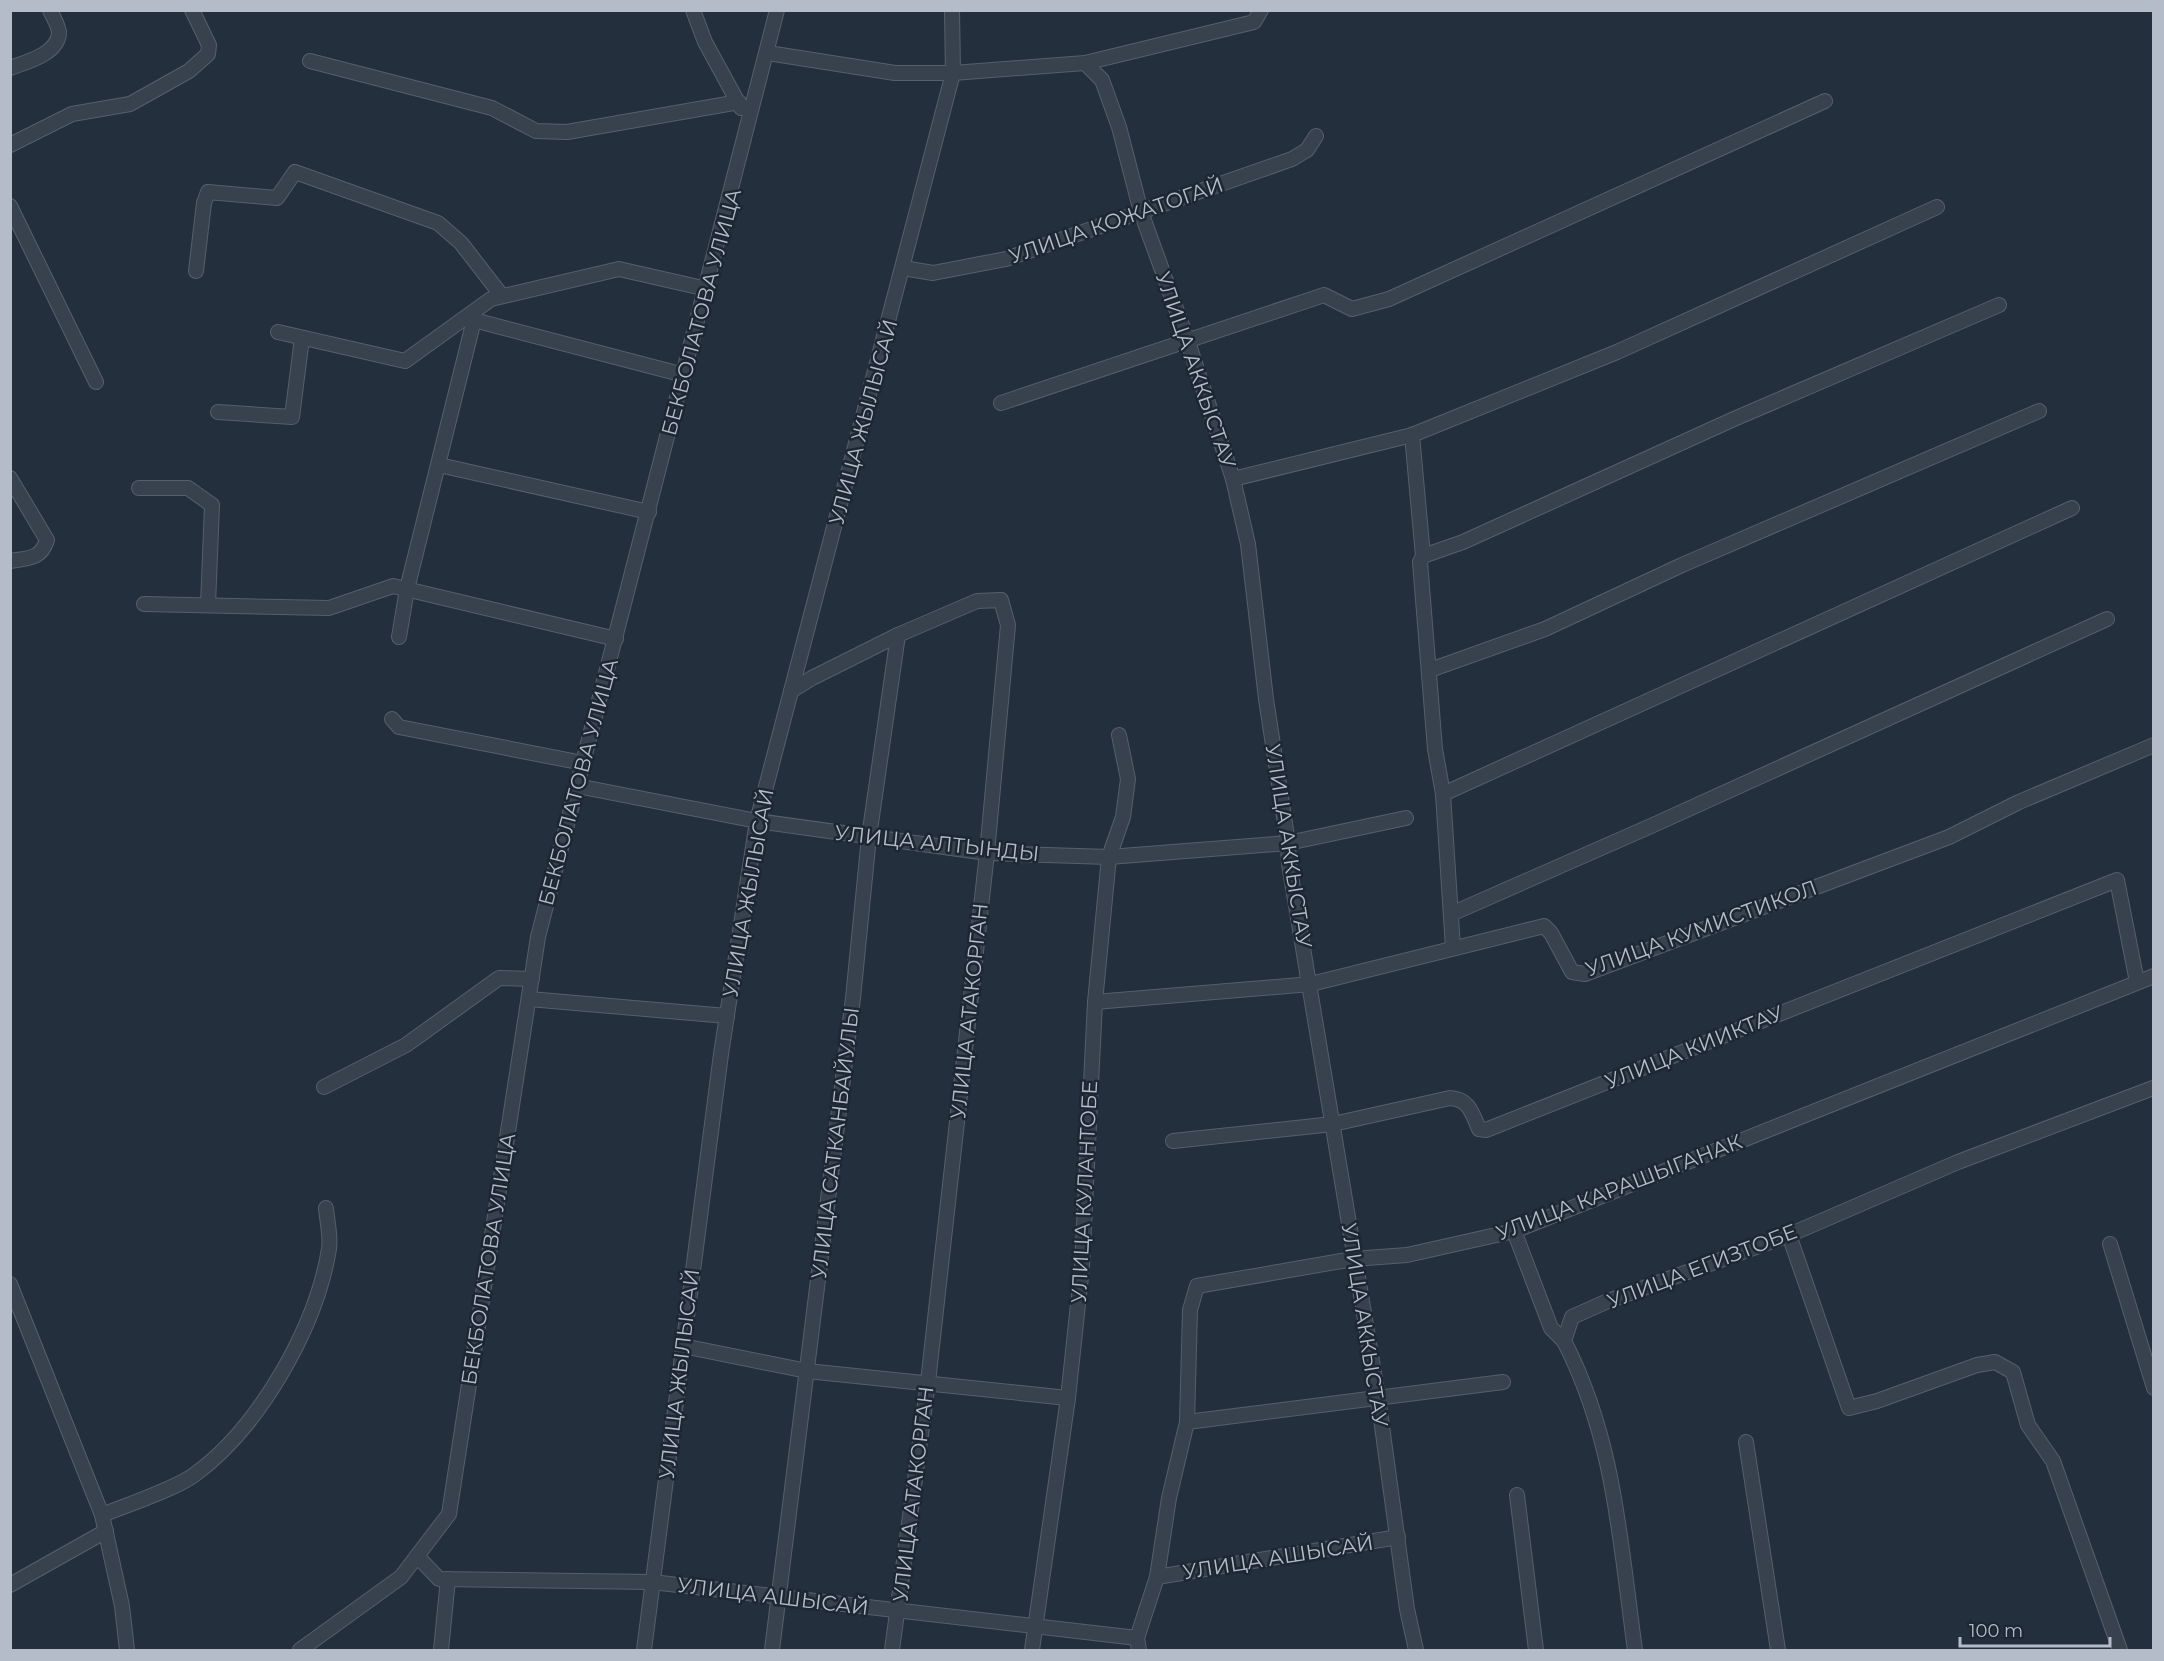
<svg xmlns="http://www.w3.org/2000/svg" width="2164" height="1661" font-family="Montserrat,sans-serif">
	<rect width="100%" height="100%" fill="#242f3e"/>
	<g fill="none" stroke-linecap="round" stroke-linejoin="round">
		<g stroke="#565f6c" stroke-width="16">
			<g id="minor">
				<path d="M693,10L705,42L741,108"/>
				<path d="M768,53L895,73H953L1085,63L1254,22L1261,10"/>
				<path d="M310,61L492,108L536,131L567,132L739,102"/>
				<path d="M1085,63L1102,80L1119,127L1141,212L1187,339L1233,479L1248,544L1266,699L1288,843L1289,864L1378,1397L1407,1609L1416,1650"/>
				<path d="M10,68C26,62 58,54 59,33C59,26 53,17 50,10"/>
				<path d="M10,145L72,114L130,104L189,71L208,54L209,45L192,10"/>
				<path d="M10,206L96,382"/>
				<path d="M903,268L933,273L1006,259L1292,159L1307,150L1316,136"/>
				<path d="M196,271L204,203L208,192L277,198L295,172L438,223L461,243L502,296"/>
				<path d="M466,318L684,375"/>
				<path d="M278,332L405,361L491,299L619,269L707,289"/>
				<path d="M1001,403L1324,295L1352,309L1389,299L1825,101"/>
				<path d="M218,412L292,417L302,338"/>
				<path d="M439,465L649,512"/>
				<path d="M10,478L47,540C41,559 29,558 10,561"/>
				<path d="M1233,479L1412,435"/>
				<path d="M139,488H188L212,505L208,605"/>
				<path d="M1423,556L1412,435L1617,352L1937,207"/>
				<path d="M144,604L329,608L393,586L616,639"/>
				<path d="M399,637L407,589L474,320"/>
				<path d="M1430,670L1545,629L1682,565L2039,411"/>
				<path d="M791,691L812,678L898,635L977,601L1001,600L1008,625L987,853L928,1382L892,1650"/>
				<path d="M392,719L399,727L583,763"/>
				<path d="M577,786L757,821L987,853L1109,857L1288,843L1406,818"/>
				<path d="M1443,794L2072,508"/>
				<path d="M1451,914L1651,826L2107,619"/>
				<path d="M1453,948L1443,794L1435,749L1420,562L1423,556L1463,542L1734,419L1999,305"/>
				<path d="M529,999L727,1016"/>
				<path d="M1095,1002L1311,984L1544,926L1551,933L1572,972L1585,974L1949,837L2019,802L2154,745"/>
				<path d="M324,1087L406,1045L499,978L532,979"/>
				<path d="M1173,1141L1333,1124L1450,1098C1469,1099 1472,1113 1479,1129L1486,1130L2117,880L2137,982"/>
				<path d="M1514,1231L1551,1328L1564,1341"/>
				<path d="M1789,1235L1849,1408L1877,1401L1977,1365L1995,1362L2013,1372L2028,1425L2053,1461L2120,1650"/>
				<path d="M2110,1244L2154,1388"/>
				<path d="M10,1284L102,1515L122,1606L127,1650"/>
				<path d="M683,1346L807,1371L1068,1398"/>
				<path d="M1187,1422L1503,1382"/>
				<path d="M1746,1442L1778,1650"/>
				<path d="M1517,1495L1536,1650"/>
				<path d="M102,1515C127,1505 175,1489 194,1475C259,1428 316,1328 329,1249C331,1236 327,1221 326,1208"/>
				<path d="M417,1556L439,1579L652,1582L1137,1638"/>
				<path d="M1157,1577L1398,1537"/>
				<path d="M10,1585L106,1531"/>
				<path d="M300,1650L401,1577L449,1514L538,937L777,10"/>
				<path d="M441,1650L448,1579"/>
				<path d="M644,1650L721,1054L757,821L953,73L952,10"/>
				<path d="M772,1650L853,998L869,837L898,635"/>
				<path d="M1032,1650L1068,1398L1082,1267L1095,1002L1109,857L1123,817L1128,779L1119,735"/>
				<path d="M1139,1650L1137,1638L1157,1577L1169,1498L1187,1422L1190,1310L1197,1286L1353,1259L1407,1255L1514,1231L2154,976"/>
				<path d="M1635,1650C1620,1542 1615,1440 1564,1341L1572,1317L1608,1301L1789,1235L1958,1162L2153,1088"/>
			</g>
		</g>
		<use href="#minor" stroke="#38414e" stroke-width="14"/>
	</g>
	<g text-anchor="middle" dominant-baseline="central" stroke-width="5" stroke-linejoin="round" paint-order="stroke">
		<g font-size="21" fill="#b4bcc9" stroke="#1d2633">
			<text transform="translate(1116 220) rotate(-19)">УЛИЦА КОЖАТОГАЙ</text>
			<text transform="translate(701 312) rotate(-75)">БЕКБОЛАТОВА УЛИЦА</text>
			<text transform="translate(1196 370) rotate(71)">УЛИЦА АККЫСТАУ</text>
			<text transform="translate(863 422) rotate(-75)">УЛИЦА ЖЫЛЫСАЙ</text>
			<text transform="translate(578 782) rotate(-75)">БЕКБОЛАТОВА УЛИЦА</text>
			<text transform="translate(937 843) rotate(6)">УЛИЦА АЛТЫНДЫ</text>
			<text transform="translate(1289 846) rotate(81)">УЛИЦА АККЫСТАУ</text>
			<text transform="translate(748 893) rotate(-80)">УЛИЦА ЖЫЛЫСАЙ</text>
			<text transform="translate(1701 928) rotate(-20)">УЛИЦА КУМИСТИКОЛ</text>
			<text transform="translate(969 1011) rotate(-84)">УЛИЦА АТАКОРГАН</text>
			<text transform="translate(1694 1047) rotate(-22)">УЛИЦА КИИКТАУ</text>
			<text transform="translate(835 1143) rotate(-83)">УЛИЦА САТКАНБАЙУЛЫ</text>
			<text transform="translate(1619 1187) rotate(-21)">УЛИЦА КАРАШЫГАНАК</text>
			<text transform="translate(1084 1192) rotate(-87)">УЛИЦА КУЛАНТОБЕ</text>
			<text transform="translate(488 1259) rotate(-81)">БЕКБОЛАТОВА УЛИЦА</text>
			<text transform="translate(1702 1266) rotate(-21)">УЛИЦА ЕГИЗТОБЕ</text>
			<text transform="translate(1365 1325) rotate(81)">УЛИЦА АККЫСТАУ</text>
			<text transform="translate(679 1374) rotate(-83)">УЛИЦА ЖЫЛЫСАЙ</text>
			<text transform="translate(913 1494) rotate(-83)">УЛИЦА АТАКОРГАН</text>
			<text transform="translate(1278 1557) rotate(-9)">УЛИЦА АШЫСАЙ</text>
			<text transform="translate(773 1596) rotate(7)">УЛИЦА АШЫСАЙ</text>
		</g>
	</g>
	<rect width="2164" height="1661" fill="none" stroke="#b4bcc9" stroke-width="24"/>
	<path d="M1960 1637v9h150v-9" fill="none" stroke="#b4bcc9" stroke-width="3"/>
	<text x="1969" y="1637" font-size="18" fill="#b4bcc9" stroke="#1d2633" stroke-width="4.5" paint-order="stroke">100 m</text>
</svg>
